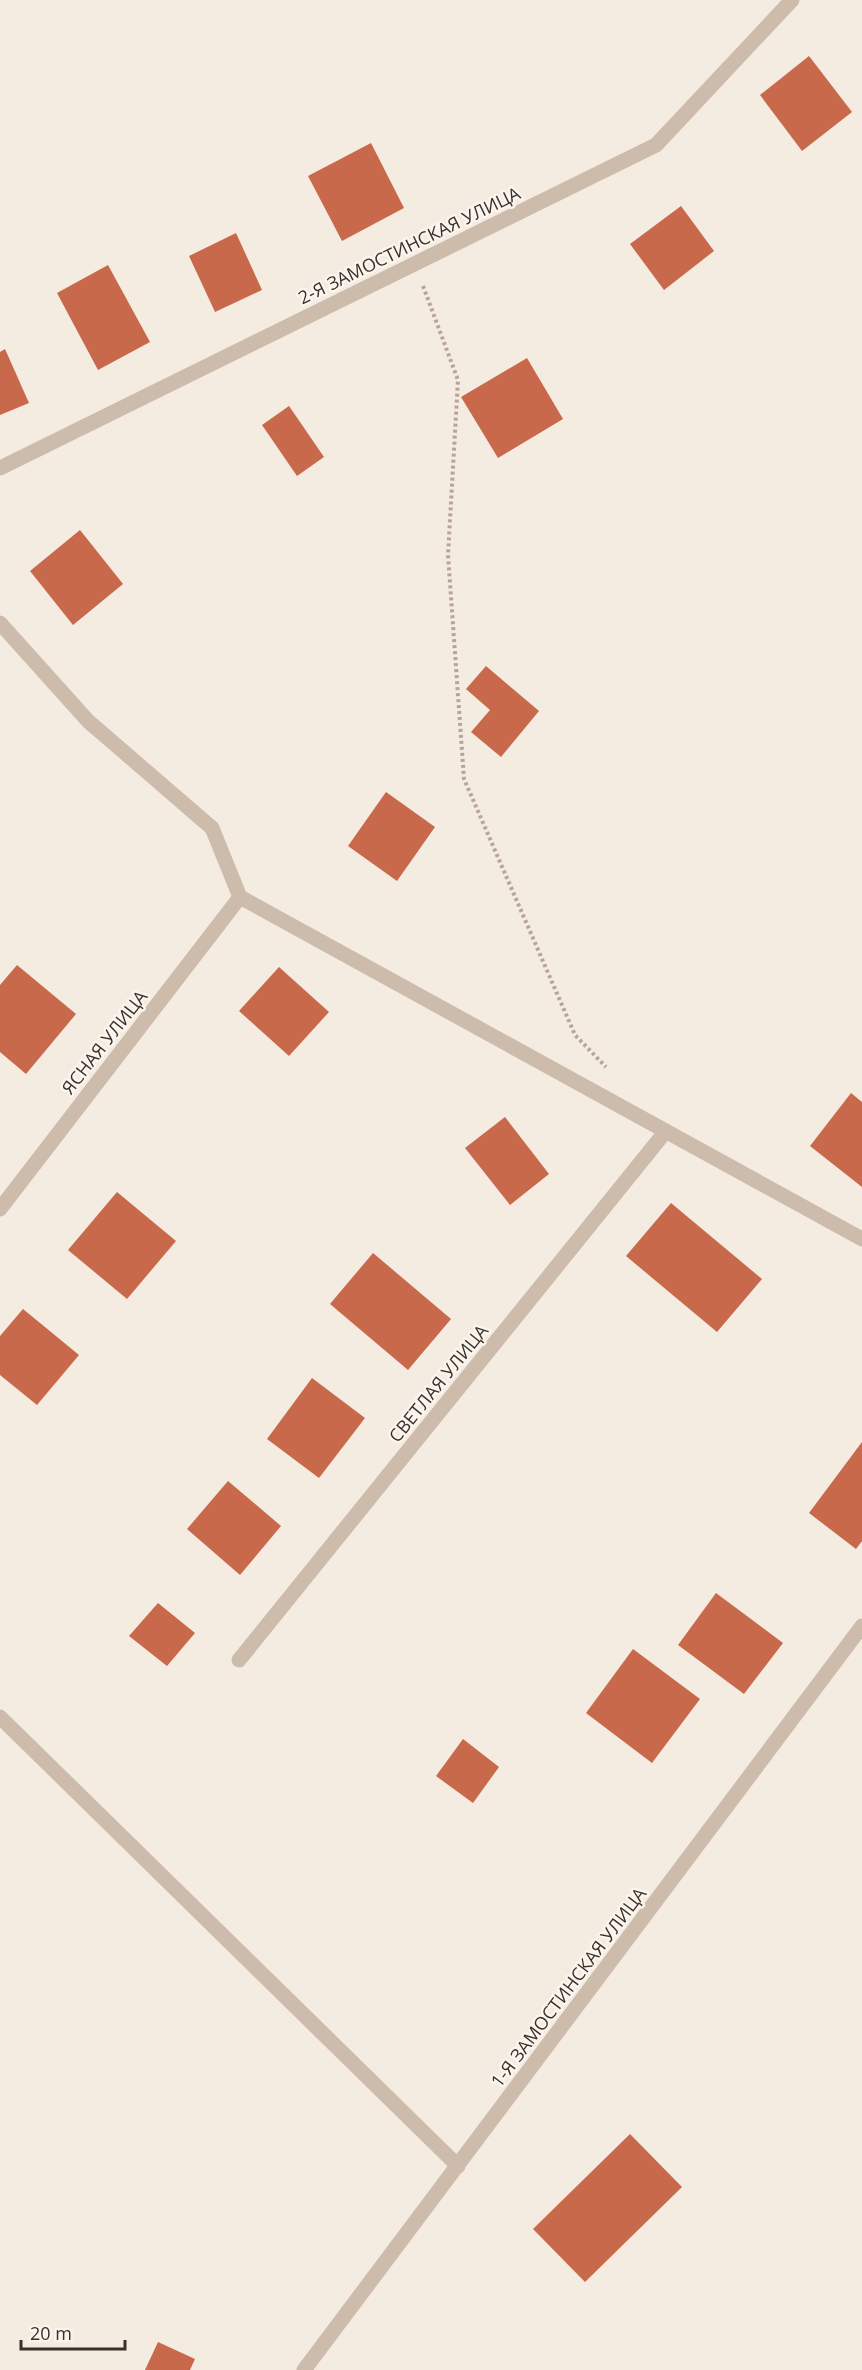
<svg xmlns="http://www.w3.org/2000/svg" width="862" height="2370" font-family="'Open Sans',sans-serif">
	<rect width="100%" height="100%" fill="#f4ebe1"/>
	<g fill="#c8694b">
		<path d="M809,56L852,112L802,151L760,95Z"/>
		<path d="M371,143L404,208L342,241L308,176Z"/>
		<path d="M681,206L714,251L664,290L630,244Z"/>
		<path d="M236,233L262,290L215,312L189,256Z"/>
		<path d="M108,265L150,342L98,370L57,293Z"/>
		<path d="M5,349L29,403L0,415V352Z"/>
		<path d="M527,358L563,419L498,458L461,397Z"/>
		<path d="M289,406L324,457L297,476L262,425Z"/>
		<path d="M80,530L123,584L73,625L30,571Z"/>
		<path d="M486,666L539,711L501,757L471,732L490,710L466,689Z"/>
		<path d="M386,792L435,827L397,881L348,846Z"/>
		<path d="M17,965L76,1014L26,1074L0,1052V985Z"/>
		<path d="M279,967L329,1012L289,1056L239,1011Z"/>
		<path d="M851,1093L862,1102V1187L810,1146Z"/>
		<path d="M505,1117L549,1174L510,1205L465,1148Z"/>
		<path d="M117,1192L176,1241L127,1299L68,1250Z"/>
		<path d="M671,1203L762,1279L717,1332L626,1256Z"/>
		<path d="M373,1253L451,1319L408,1370L330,1304Z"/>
		<path d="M23,1309L79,1355L37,1405L0,1375V1336Z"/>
		<path d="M312,1378L365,1418L319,1478L267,1439Z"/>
		<path d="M862,1442V1541L856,1549L809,1513Z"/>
		<path d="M228,1481L281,1526L240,1575L187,1529Z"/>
		<path d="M716,1593L783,1643L744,1694L678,1645Z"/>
		<path d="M158,1603L195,1633L167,1666L129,1636Z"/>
		<path d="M633,1649L700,1699L652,1763L586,1713Z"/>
		<path d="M463,1739L499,1767L473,1803L436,1776Z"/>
		<path d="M630,2134L682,2187L585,2282L533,2229Z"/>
		<path d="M158,2342L195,2359L190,2370H145Z"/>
	</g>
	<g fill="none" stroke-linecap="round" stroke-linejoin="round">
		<path stroke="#b9a596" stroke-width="4" stroke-dasharray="3 3" stroke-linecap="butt" d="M423,286L458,380L448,555L464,779L575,1035L606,1067"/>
		<g stroke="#cdbbac" stroke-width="15">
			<path d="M0,468L656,145L792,0"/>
			<path d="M0,623L88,721L212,828L240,897"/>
			<path d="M240,897L862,1239"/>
			<path d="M0,1209L240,897"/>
			<path d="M239,1660L666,1131"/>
			<path d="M0,1717L458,2166"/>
			<path d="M304,2370L862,1626"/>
		</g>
	</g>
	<g text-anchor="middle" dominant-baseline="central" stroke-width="5" stroke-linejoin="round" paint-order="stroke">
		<g font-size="18" fill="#3b302b" stroke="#fbf5ee">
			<text transform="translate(409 245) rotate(-26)">2-Я ЗАМОСТИНСКАЯ УЛИЦА</text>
			<text transform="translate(104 1042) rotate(-52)">ЯСНАЯ УЛИЦА</text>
			<text transform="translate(438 1383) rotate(-51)">СВЕТЛАЯ УЛИЦА</text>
			<text transform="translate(568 1987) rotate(-53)">1-Я ЗАМОСТИНСКАЯ УЛИЦА</text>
		</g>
	</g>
	<path d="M21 2340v9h104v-9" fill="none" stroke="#3b302b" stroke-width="3"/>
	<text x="30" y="2340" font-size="18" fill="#3b302b" stroke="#fbf5ee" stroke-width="4.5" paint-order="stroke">20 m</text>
</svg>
